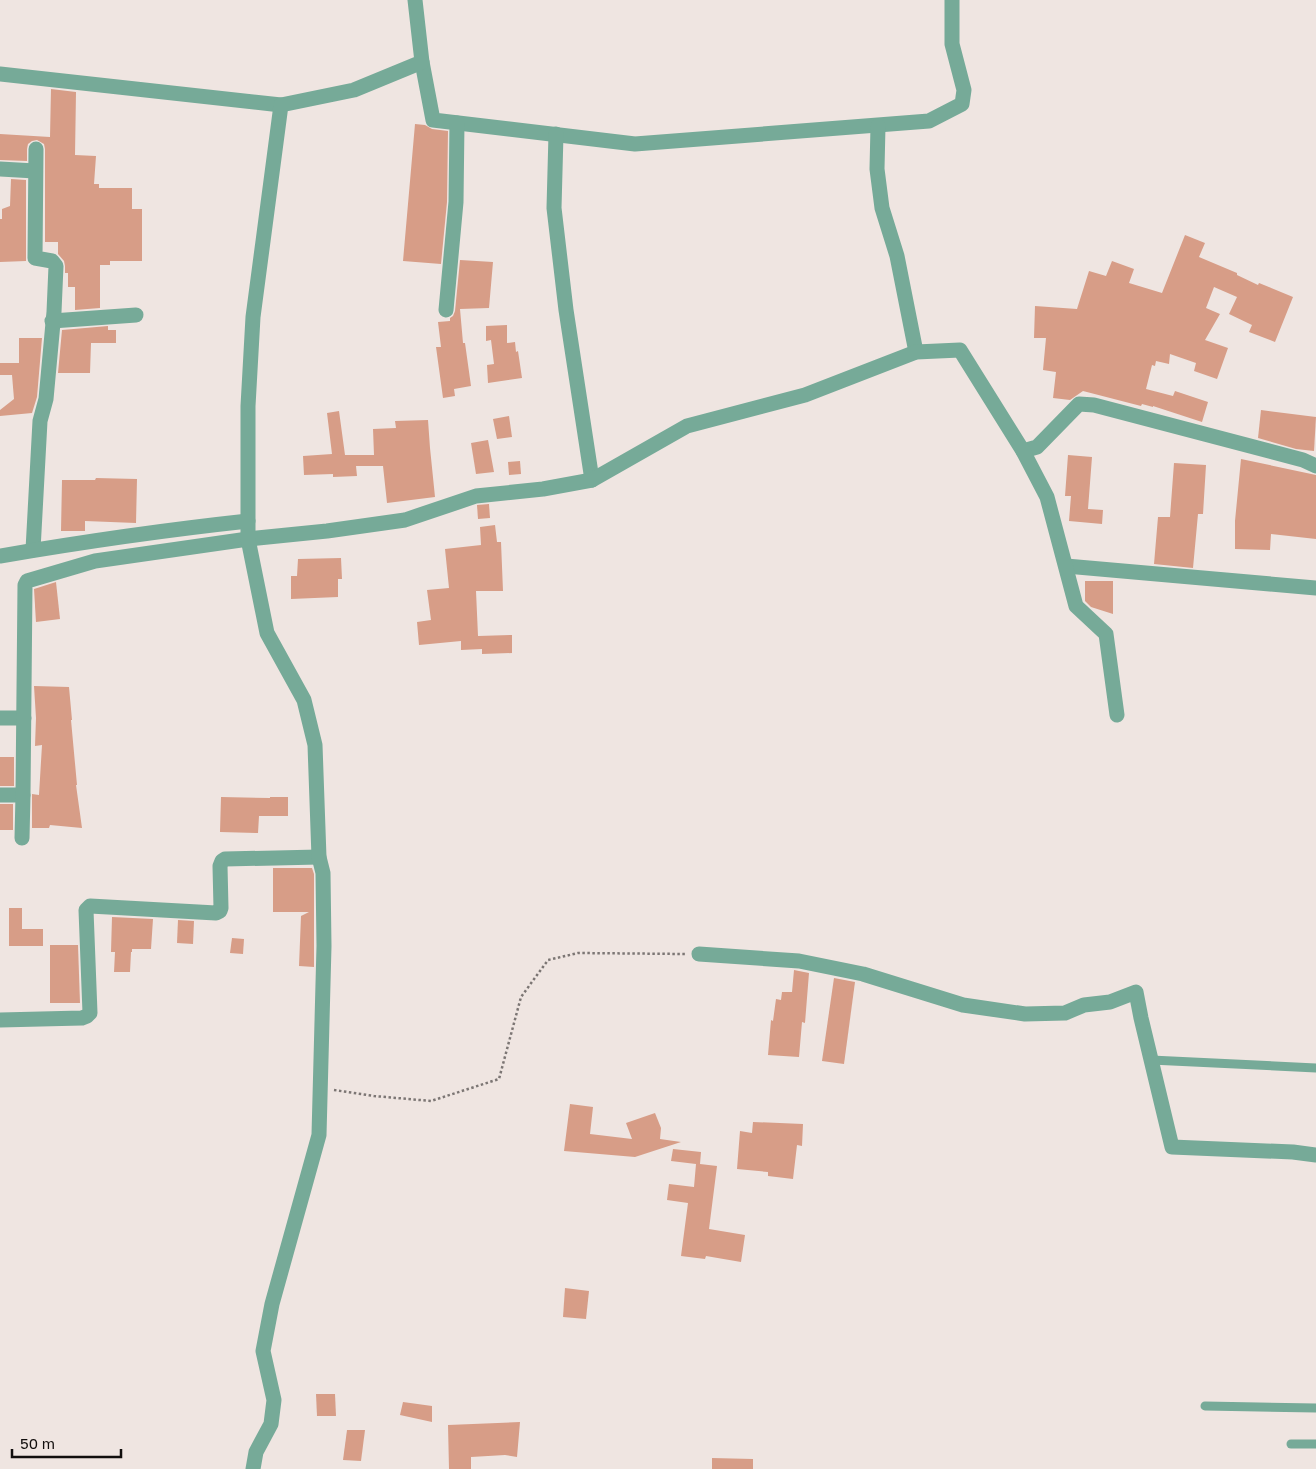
<svg xmlns="http://www.w3.org/2000/svg" width="1316" height="1469" font-family="'Golos Text',sans-serif">
	<rect width="100%" height="100%" fill="#efe5e1"/>
	<g fill="#d79d87">
		<path d="M51,89L76,92L75,155L96,156L94,184H99V188H132V209H142V261H110V265H100V308L75,310V287H68V273H65V266L64,261L58,254V242H45V149L44,144L37,140L32,141L28,144L27,149V161L0,160V134L50,137Z"/>
		<path d="M415,124L425,125L432,129L448,131L447,202L441,264L403,261Z"/>
		<path d="M11,179L26,180V261L0,262V219H2V209L10,206Z"/>
		<path d="M1185,235L1205,243L1199,257L1237,273V275L1258,285L1259,283L1293,297L1275,342L1249,332L1252,325L1229,314L1237,297L1214,287L1206,308L1220,314L1205,340L1228,348L1217,379L1194,371L1196,363L1170,354L1169,364L1156,361L1155,366L1152,365L1146,389L1173,396L1175,391L1208,402L1202,422L1153,406V407L1142,404L1141,406L1083,391L1070,400L1053,398L1056,372L1043,370L1046,338H1034L1035,306L1077,309L1089,271L1106,276L1112,261L1134,269L1129,283L1162,293Z"/>
		<path d="M460,260L493,262L489,308L460,309L463,343H465L471,386L454,389L455,396L443,398L436,347H441L438,322L450,321V318L453,316L455,311Z"/>
		<path d="M507,325V343L515,342L516,352L518,351L522,378L488,383L487,365L494,364L491,340L486,341V326Z"/>
		<path d="M108,326V330H116V343H91L90,373H58L62,330Z"/>
		<path d="M19,338H42L37,397L32,413L0,416V410L14,399L12,375H0V363H19Z"/>
		<path d="M1261,410L1316,417L1314,451L1296,449L1258,438Z"/>
		<path d="M339,411L345,455H374L373,429L396,428L395,421L428,420L430,448L435,497L387,503L383,466H356L357,476L333,477V474L304,475L303,456L332,454L327,413Z"/>
		<path d="M509,416L512,437L497,439L493,419Z"/>
		<path d="M488,440L494,472L476,474L471,443Z"/>
		<path d="M1068,455L1092,457L1088,509L1103,510L1102,524L1069,521L1071,496H1065Z"/>
		<path d="M1241,459L1316,475V539L1271,534L1270,550L1235,549V521Z"/>
		<path d="M520,461L521,474L509,475L508,462Z"/>
		<path d="M1174,463L1206,465L1203,514H1198L1193,568L1154,564L1158,517H1170Z"/>
		<path d="M96,478L137,479L136,523L85,521V531H61L62,480H95Z"/>
		<path d="M489,504L490,518L478,519L477,505Z"/>
		<path d="M495,525L497,542H501L503,591H476L478,636L512,635V653L482,654V649L461,650V641L419,645L417,622L431,620L427,590L449,588L445,549L481,545L480,527Z"/>
		<path d="M341,558L342,579H338V597L291,599V576H297L298,559Z"/>
		<path d="M1085,581H1113V614L1091,607L1085,601Z"/>
		<path d="M56,582L60,619L36,622L34,589Z"/>
		<path d="M34,686L69,687L72,720H71L77,785H76L82,828L50,825L49,828H32V794L39,795L42,745L35,746L36,718Z"/>
		<rect x="0" y="757" width="14" height="29"/>
		<path d="M221,797L270,798V797H288V816H259L258,833L220,832Z"/>
		<rect x="0" y="804" width="13" height="26"/>
		<path d="M273,868H312L314,874V967L299,966L301,916L309,912H273Z"/>
		<path d="M9,908H22V929H43V946H9Z"/>
		<path d="M112,917L153,919L151,949H132V952H131L130,972H114L115,952H111Z"/>
		<path d="M178,920L194,921L193,944L177,943Z"/>
		<path d="M232,938L244,939L243,954L230,953Z"/>
		<path d="M50,945H78L80,1003H50Z"/>
		<path d="M794,970L809,973L805,1023L802,1022L799,1057L768,1055L771,1020L773,1021L776,999L781,1000L782,992H792Z"/>
		<path d="M834,978L855,982L844,1064L822,1061Z"/>
		<path d="M570,1104L593,1107L590,1134L632,1139L626,1123L655,1113L661,1128L660,1139L681,1142L635,1157L564,1151Z"/>
		<path d="M753,1122L803,1124L802,1146L797,1145L793,1179L768,1176V1172L737,1169L740,1131L752,1133Z"/>
		<path d="M673,1149L701,1152L700,1164L717,1166L709,1229L745,1235L741,1262L706,1256L705,1259L681,1256L688,1203L667,1200L669,1184L694,1187L696,1164L671,1161Z"/>
		<path d="M565,1288L589,1291L586,1319L563,1317Z"/>
		<path d="M316,1394H335L336,1416H317Z"/>
		<path d="M403,1402L432,1406V1422L400,1415Z"/>
		<path d="M520,1422L517,1457L505,1455L471,1457V1469H449L448,1425Z"/>
		<path d="M347,1430H365L361,1461L343,1460Z"/>
		<path d="M712,1458L753,1459V1469H712Z"/>
	</g>
	<g fill="none" stroke-linecap="round" stroke-linejoin="round">
		<path stroke="#7c7674" stroke-width="2.5" stroke-dasharray="2.5 2.5" stroke-linecap="butt" d="M334,1090L374,1096L431,1101L499,1079L521,997L548,960L578,953L685,954"/>
		<g stroke="#76aa98" stroke-width="9">
			<path d="M1151,1060L1316,1068"/>
			<path d="M1205,1406L1316,1408"/>
			<path d="M1291,1444H1316"/>
		</g>
		<g stroke="#76aa98" stroke-width="15">
			<path d="M422,62L433,120L635,144L929,121L962,104L964,90L952,44V0"/>
			<path d="M0,74L281,105"/>
			<path d="M878,126L877,169L882,208L897,256L916,352"/>
			<path d="M556,134L554,208L566,310L592,480"/>
			<path d="M0,169L35,171"/>
			<path d="M446,310L456,202L457,123"/>
			<path d="M52,321L136,315"/>
			<path d="M1023,451L1037,447L1079,404L1094,405L1303,460L1316,466"/>
			<path d="M33,550L40,421L46,399L54,312L56,266L52,261L35,258L36,149"/>
			<path d="M0,556C82,542 165,530 248,521"/>
			<path d="M1066,566L1316,588"/>
			<path d="M0,718H24"/>
			<path d="M0,795H23"/>
			<path d="M22,838L23,795L25,585L27,581L95,561L248,539L327,531L405,520L476,496L543,489L592,480L687,426L805,395L916,352L960,350L1023,451L1047,497L1076,606L1106,634L1117,715"/>
			<path d="M699,954L799,961L863,974L963,1005L1025,1014L1065,1013L1084,1005L1110,1002L1136,992L1141,1018L1172,1147L1293,1152L1316,1155"/>
			<path d="M0,1020L82,1018L87,1016L90,1013L86,910L90,906L216,913L220,911L221,908L220,866L222,861L225,859L319,857"/>
		</g>
		<path stroke="#76aa98" stroke-width="15" d="M253,1469L256,1452L271,1424L274,1400L263,1351L272,1304L319,1135L324,946L323,873L319,857L315,745L304,700L267,633L248,539V406L253,317L281,105L354,90L422,62L415,0"/>
	</g>
	<path d="M12 1449v8h109v-8" fill="none" stroke="#110e0d" stroke-width="2.5"/>
	<text x="20" y="1449" font-size="15" fill="#110e0d" stroke="#efe5e1" stroke-width="4" paint-order="stroke">50 m</text>
</svg>
